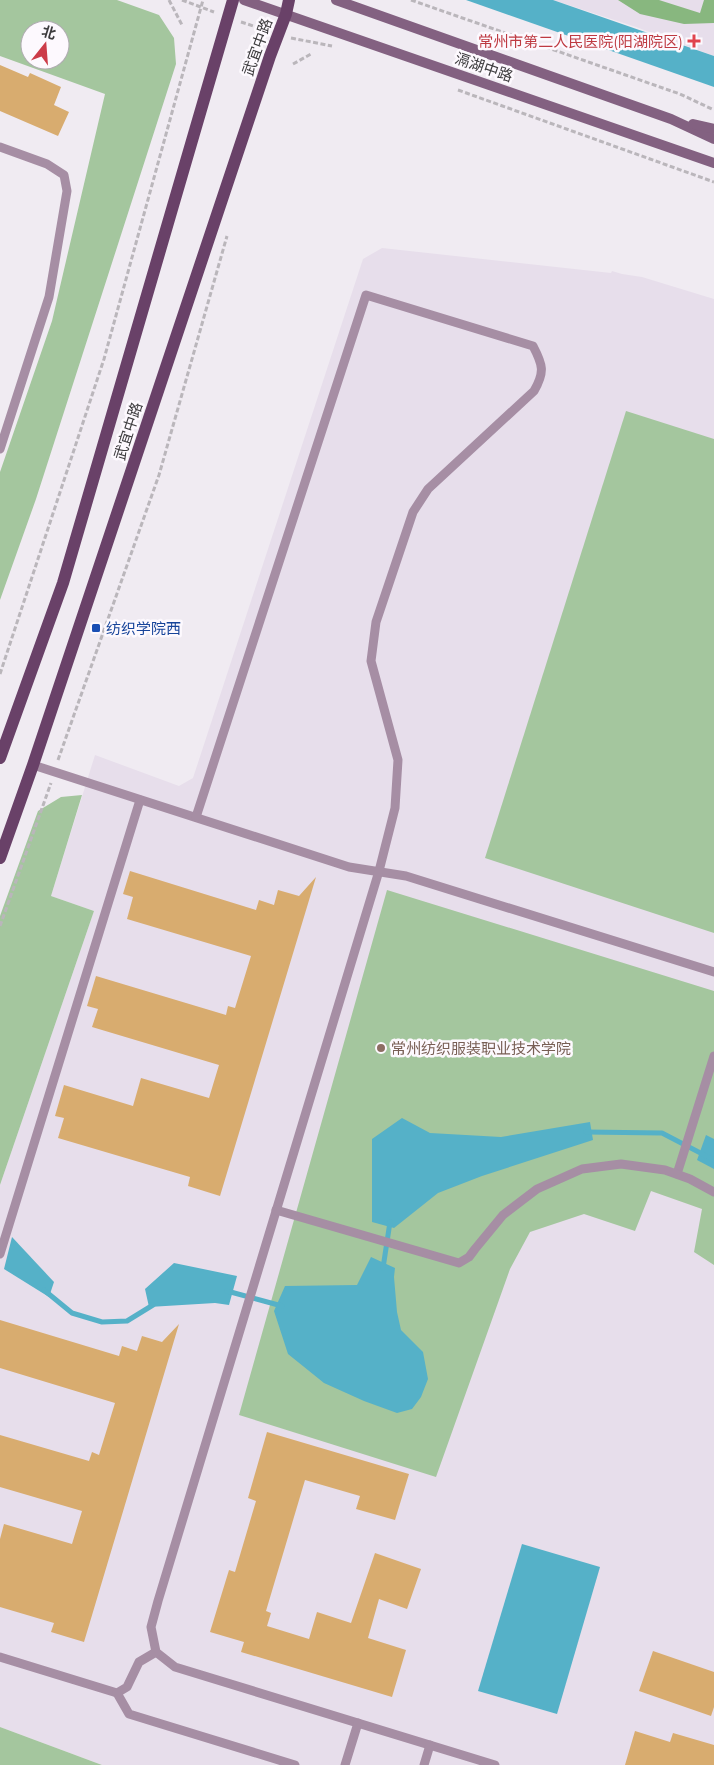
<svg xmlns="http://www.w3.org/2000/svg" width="714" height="1765" font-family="Montserrat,'Noto Sans SC',sans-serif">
	<rect width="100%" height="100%" fill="#f0ebf2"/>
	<g fill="#e7deeb">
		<path d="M553,0H714V56L636,27Z"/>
		<path d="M382,248L611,273L612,271L622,274L642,277L714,299V1765H102L0,1727V1185L94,911L51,896L95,755L179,786L193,778L363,259Z"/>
	</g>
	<g fill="#a4c69e" fill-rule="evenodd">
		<path d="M0,0H117L159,15L174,38L176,64L36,499L0,600V472L52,321L105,94L0,56ZM30,30H60V60H30Z"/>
		<path d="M626,411L714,439V933L485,858Z"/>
		<path d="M82,795L51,896L94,911L0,1185V916L38,811L61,797Z"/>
		<path d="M387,890L714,991V1265L694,1252L702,1209L651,1191L635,1231L584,1214L530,1232L510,1269L436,1477L239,1415Z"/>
		<path d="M0,1727L102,1765H0Z"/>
	</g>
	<path fill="#88b77f" d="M618,0H659L700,13L704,0H714V23L684,24L640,14Z"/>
	<g fill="#55b1c8">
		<path d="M466,0H553L714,56V87Z"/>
		<path d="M402,1118L430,1133L501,1137L590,1122L593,1140L482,1176L438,1193L394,1228L372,1222V1139Z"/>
		<path d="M706,1135L714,1139V1169L697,1160Z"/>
		<path d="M12,1237L54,1282L49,1297L4,1269Z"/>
		<path d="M371,1257L395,1268L394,1277L397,1312L401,1330L423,1352L428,1379L421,1397L412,1409L397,1413L364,1401L324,1383L288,1354L274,1311L285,1286L357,1285Z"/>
		<path d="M174,1263L237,1276L229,1305L215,1303L149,1307L145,1289Z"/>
		<path d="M522,1544L600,1567L557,1714L478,1691Z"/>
	</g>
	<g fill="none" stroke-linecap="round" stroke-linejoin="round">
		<g stroke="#55b1c8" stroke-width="5">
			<path d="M586,1132L662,1133L714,1160"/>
			<path d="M383,1268L390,1222"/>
			<path d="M44,1290L72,1313L102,1322L127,1321L153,1305"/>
			<path d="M227,1291L282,1306"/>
		</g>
	</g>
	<g fill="#d8ac6f">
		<path d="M0,65L28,77L30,73L61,87L54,105L69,112L58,136L0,111Z"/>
		<path d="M130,871L256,910L259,900L274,905L278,890L299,896L316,877L220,1196L188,1186L190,1177L58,1138L64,1118L55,1116L64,1085L133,1106L141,1078L209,1098L219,1065L92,1027L98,1009L87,1006L96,976L226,1015L228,1006L235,1008L251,956L127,919L133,897L123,894Z"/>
		<path d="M0,1320L119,1356L122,1346L137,1351L142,1336L162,1342L179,1324L84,1642L51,1632L54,1623L0,1607V1539L4,1524L72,1544L82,1511L0,1487V1435L89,1461L92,1452L99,1455L115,1403L0,1368Z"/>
		<path d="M267,1432L409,1474L395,1520L356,1509L360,1496L305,1480L266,1611L271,1613L267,1626L309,1639L317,1612L351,1623L375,1553L421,1569L407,1609L379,1599L368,1638L406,1650L392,1697L241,1652L244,1642L210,1632L229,1570L235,1572L256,1501L248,1498Z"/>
		<path d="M653,1651L714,1672V1707L711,1716L639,1691Z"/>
		<path d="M635,1731L670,1742L673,1733L714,1745V1765H625Z"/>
	</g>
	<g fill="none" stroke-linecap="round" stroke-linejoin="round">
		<g stroke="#bab6bb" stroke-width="3" stroke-dasharray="5 2.5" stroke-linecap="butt">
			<path d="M169,0L182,25"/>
			<path d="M182,0L214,12"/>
			<path d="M411,0L680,94L714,110"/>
			<path d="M241,22L266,30"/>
			<path d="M291,38L332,46"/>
			<path d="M293,64L311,54"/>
			<path d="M458,90L714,182"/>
			<path d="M0,674L104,359L203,0"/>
			<path d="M58,760L159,475L227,236"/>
			<path d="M0,926L51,783"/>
		</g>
		<g stroke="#a68ea4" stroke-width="9">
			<path d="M0,147L47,164L64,175L67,191L49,297L0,449"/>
			<path d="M33,765L349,867L406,876L714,972"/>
			<path d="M196,817L366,295L533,346C543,365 545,372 534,391L428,489L413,512L376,622L371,661L398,760L395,808L379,871L158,1601L151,1627L156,1652L175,1667L495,1765"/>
			<path d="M677,1174L714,1056"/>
			<path d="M276,1210L459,1263L469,1257L475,1249L503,1215L537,1189L582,1169L621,1164L665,1170L690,1179L714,1192"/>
			<path d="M0,1254L140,800"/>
			<path d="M0,1657L117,1693L127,1687L139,1662L156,1652"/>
			<path d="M117,1693L129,1714L295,1765"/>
			<path d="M345,1765L358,1723"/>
			<path d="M424,1765L430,1745"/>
		</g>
		<g stroke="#836181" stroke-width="10">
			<path d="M244,0L714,163"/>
			<path d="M336,0L671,119L714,139"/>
			<path d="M693,124L714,129"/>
		</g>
		<g stroke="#694168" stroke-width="12">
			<path d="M0,758L63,583L233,0"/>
			<path d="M0,858L33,765L270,56L286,14L289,0"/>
		</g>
	</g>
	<path fill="#e0444e" stroke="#fdf9fe" stroke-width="2" d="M691.5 33.5h5v5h5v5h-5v5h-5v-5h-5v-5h5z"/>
	<rect fill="#1a4fb4" stroke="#fdf9fe" stroke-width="2" x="91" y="623" width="10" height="10" rx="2.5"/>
	<circle fill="#8d6e63" stroke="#fdf9fe" stroke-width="2" cx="381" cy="1048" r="5"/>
	<g text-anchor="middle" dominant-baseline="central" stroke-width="5" stroke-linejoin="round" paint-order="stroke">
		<g font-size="15" fill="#be3a42" stroke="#fdf9fe" text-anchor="end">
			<text x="683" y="41">常州市第二人民医院(阳湖院区)</text>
		</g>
		<g font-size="15" fill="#3c3b3d" stroke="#fdf9fe">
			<text transform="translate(257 47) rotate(-70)">武宜中路</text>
			<text transform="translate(484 67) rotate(19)">滆湖中路</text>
			<text transform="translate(128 431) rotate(-72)">武宜中路</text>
		</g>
		<g font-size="15" fill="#164399" stroke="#fdf9fe" text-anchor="start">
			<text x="106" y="628">纺织学院西</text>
		</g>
		<g font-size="15" fill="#785e54" stroke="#fdf9fe" text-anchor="start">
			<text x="391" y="1048">常州纺织服装职业技术学院</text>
		</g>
	</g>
	<g transform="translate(45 45) rotate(17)"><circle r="24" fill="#fdf9fe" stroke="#b0adb1"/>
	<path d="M0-4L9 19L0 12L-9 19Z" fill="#cc3c49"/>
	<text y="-8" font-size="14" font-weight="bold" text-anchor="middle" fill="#3c3b3d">北</text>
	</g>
</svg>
